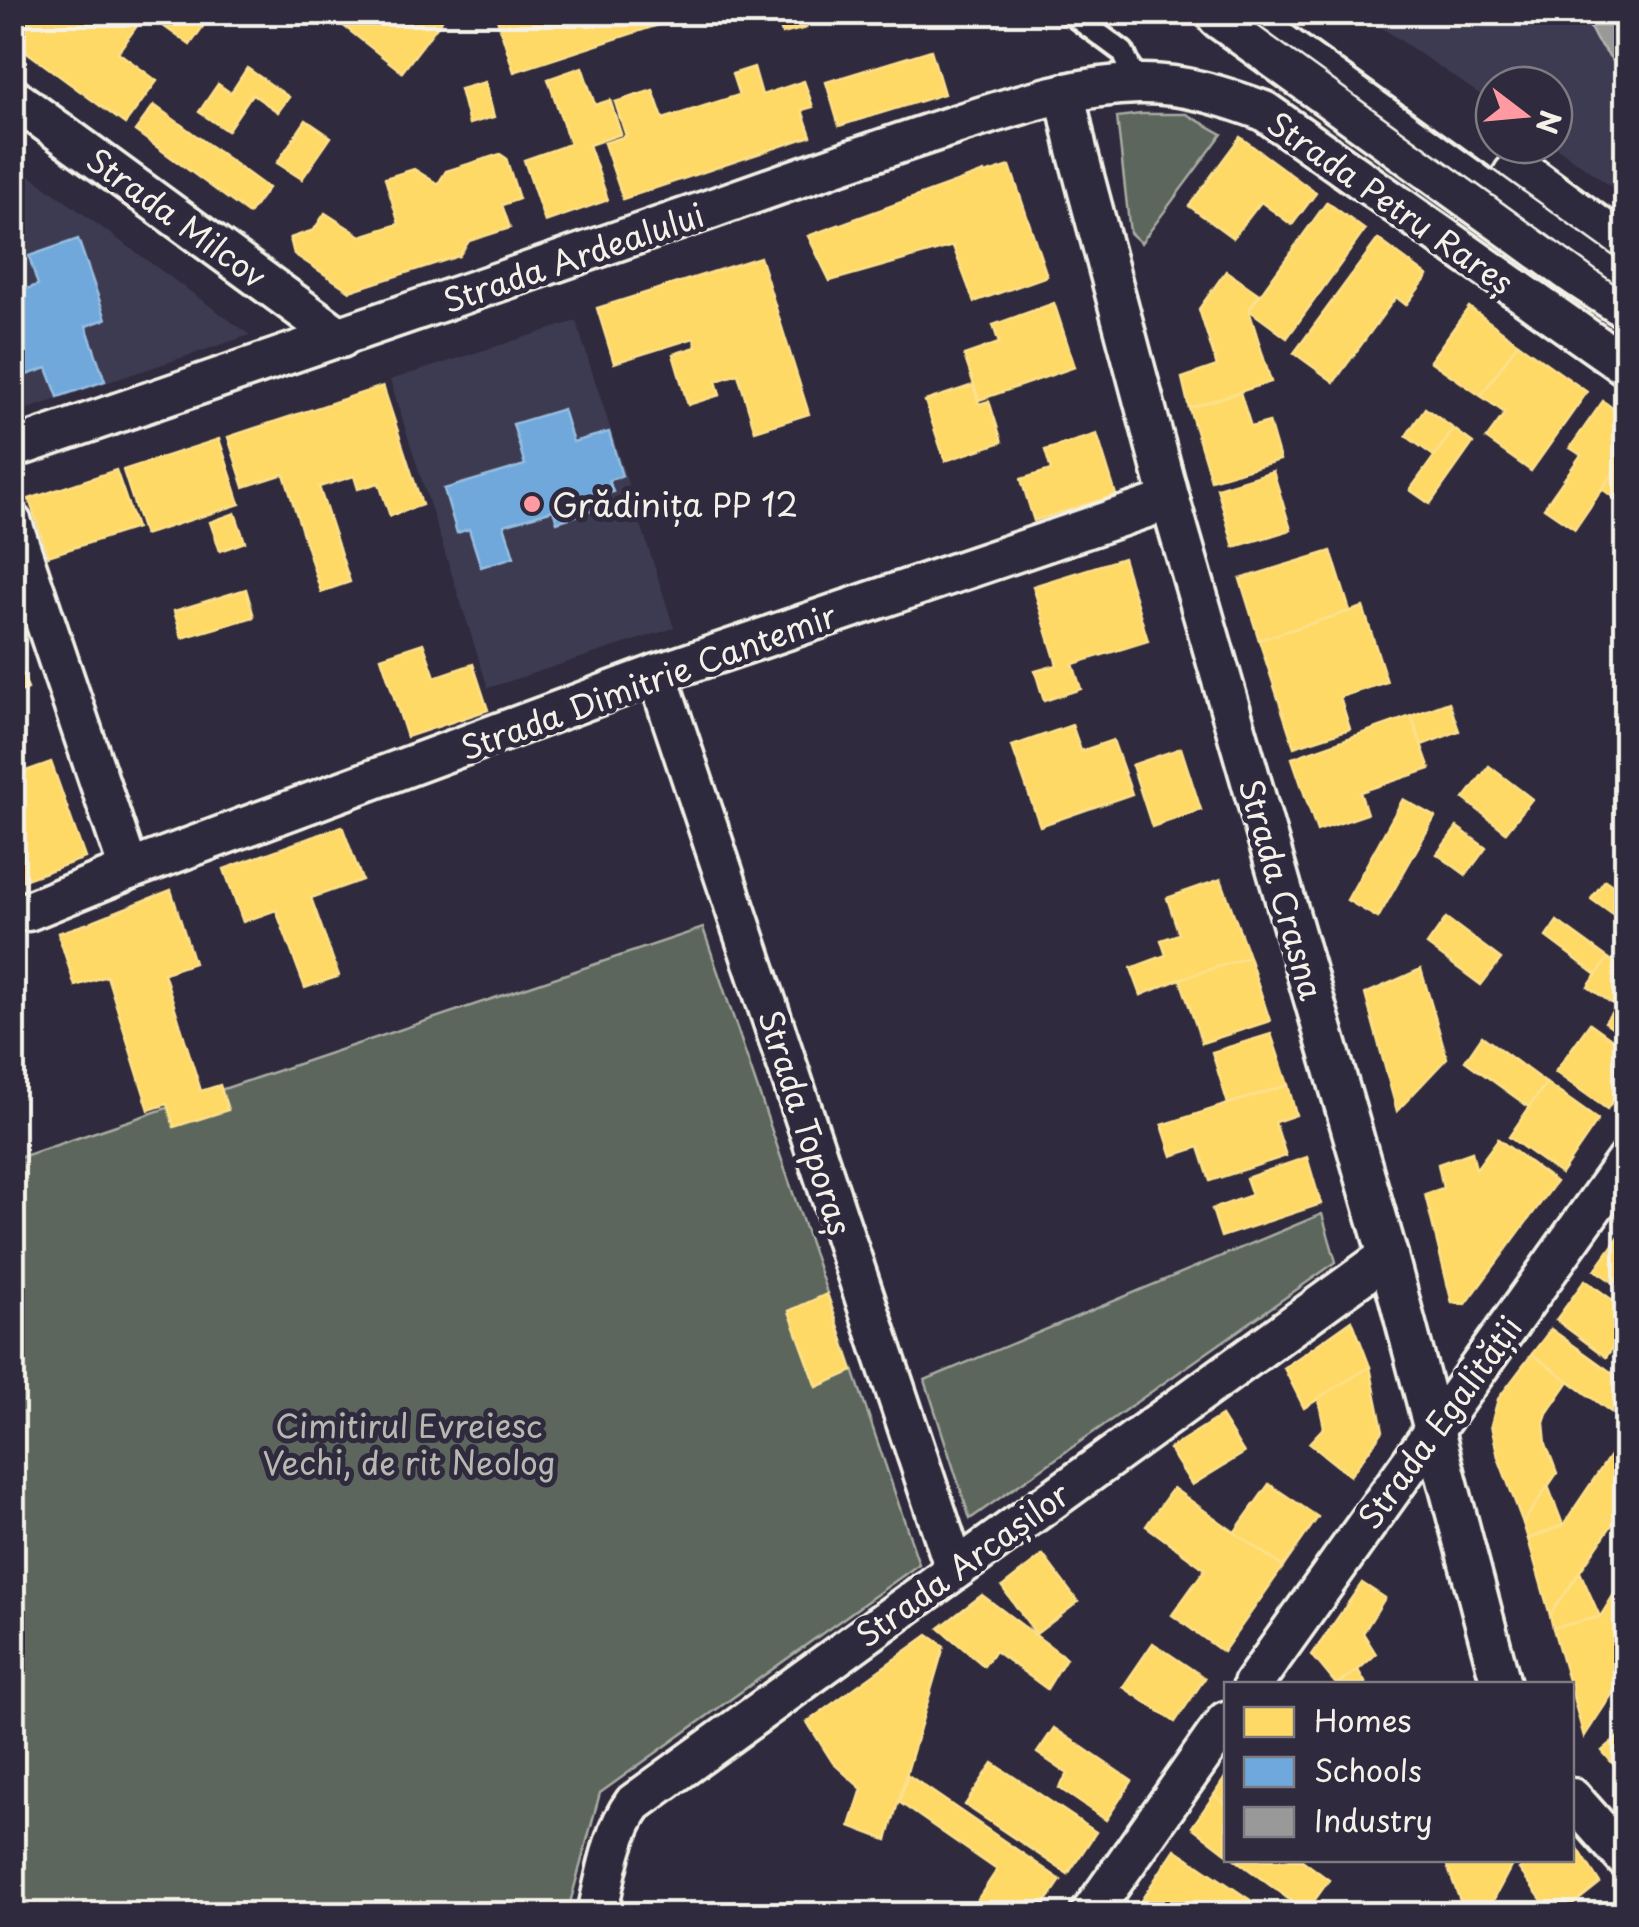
<svg xmlns="http://www.w3.org/2000/svg" width="1639" height="1927" font-family="'Playpen Sans',sans-serif">
	<rect width="100%" height="100%" fill="#2f2a3d"/>
	<filter id="ink" filterUnits="userSpaceOnUse"><feTurbulence type="fractalNoise" baseFrequency=".01" numOctaves="2"/><feDisplacementMap in="SourceGraphic" scale="20" xChannelSelector="R" yChannelSelector="G"/><feConvolveMatrix kernelMatrix="1 2 1 2 8 2 1 2 1" color-interpolation-filters="sRGB"/></filter>
	<g filter="url(#ink)">
		<g fill="#3e3b51">
			<path d="M1360,13H1626V197L1553,145L1554,85H1494V104Z"/>
			<path d="M13,163L250,335L13,414Z"/>
			<path d="M576,321L674,628L488,688L390,380Z"/>
		</g>
		<g fill="#5b665b" stroke="#a8aca2" stroke-width="2.5">
			<path d="M1141,114H1186L1222,134L1141,243L1130,233L1117,117Z"/>
			<path d="M703,928L919,1564L600,1793L567,1914H13L12,1160Z"/>
			<path d="M1322,1214L1336,1262L970,1519L925,1380Z"/>
		</g>
		<g fill="#ffd966" stroke="#fce08d" stroke-width="2.5">
			<path d="M12,12H69L74,16L77,12H147L118,52L157,81L125,124L12,41Z"/>
			<path d="M149,12H193L206,22L190,45L148,15Z"/>
			<path d="M326,12H448L402,72Z"/>
			<path d="M495,12H682L683,17L514,72Z"/>
			<path d="M777,12H802L806,28L782,34Z"/>
			<path d="M931,50L944,94L839,126L826,82Z"/>
			<path d="M582,67L595,105L610,100L621,134L589,145L608,200L545,222L524,160L570,144L548,79Z"/>
			<path d="M754,67L762,95L804,81L813,107L802,110L811,136L623,199L604,143L626,136L615,102L653,90L663,119L739,95L732,74Z"/>
			<path d="M247,68L289,97L278,112L252,94L227,131L199,112L218,84L231,93Z"/>
			<path d="M485,82L494,117L469,124L460,89Z"/>
			<path d="M154,105L268,188L249,214L135,131Z"/>
			<path d="M306,120L331,137L302,179L277,163Z"/>
			<path d="M1240,137L1316,193L1292,225L1261,202L1233,238L1189,206Z"/>
			<path d="M500,154L506,158L519,199L502,205L510,228L469,241L459,256L350,291L294,254L290,238L314,230L325,213L361,236L399,224L385,178L414,169L438,184L446,171Z"/>
			<path d="M1010,166L1047,276L974,302L953,246L830,281L808,236L984,172L985,174Z"/>
			<path d="M1327,202L1365,230L1287,338L1249,310Z"/>
			<path d="M1378,239L1428,276L1406,305L1396,297L1334,382L1294,353Z"/>
			<path d="M760,257L809,414L755,431L738,374L716,381L720,395L688,405L673,354L696,347L694,338L614,363L597,308Z"/>
			<path d="M1226,271L1259,294L1249,310L1271,382L1189,408L1182,378L1217,366L1199,309Z"/>
			<path d="M1054,303L1075,367L979,400L964,355L999,343L993,325Z"/>
			<path d="M1469,307L1518,343L1481,396L1430,361Z"/>
			<path d="M1518,343L1587,392L1531,471L1486,439L1505,413L1481,396Z"/>
			<path d="M973,385L979,404L989,401L1002,442L945,461L925,401Z"/>
			<path d="M383,386L422,505L390,516L379,483L358,489L354,476L319,487L350,582L321,592L284,474L244,487L228,437Z"/>
			<path d="M1240,392L1251,427L1269,422L1280,460L1211,480L1189,408Z"/>
			<path d="M1603,401L1626,418V454L1575,529L1544,508L1581,455L1570,448Z"/>
			<path d="M1425,408L1454,429L1434,456L1406,436Z"/>
			<path d="M1454,429L1473,443L1430,504L1410,490Z"/>
			<path d="M1097,434L1116,495L1034,521L1021,479L1051,470L1045,450Z"/>
			<path d="M219,439L240,504L144,535L123,470Z"/>
			<path d="M1626,454V506L1602,489Z"/>
			<path d="M116,470L136,528L48,556L29,499Z"/>
			<path d="M1273,471L1291,530L1234,547L1217,488Z"/>
			<path d="M235,513L245,542L220,551L210,522Z"/>
			<path d="M1331,551L1350,611L1259,640L1240,579Z"/>
			<path d="M1123,558L1148,641L1073,664L1081,689L1044,701L1035,671L1057,665L1033,586Z"/>
			<path d="M246,589L254,617L182,638L174,611Z"/>
			<path d="M1363,607L1387,682L1340,697L1350,729L1294,747L1259,640Z"/>
			<path d="M423,643L435,677L473,664L488,710L407,737L381,657Z"/>
			<path d="M12,647L28,689L12,695Z"/>
			<path d="M1449,702L1459,731L1422,745L1411,716Z"/>
			<path d="M1411,716L1430,769L1360,792L1367,814L1317,831L1292,758Z"/>
			<path d="M1072,725L1081,751L1113,740L1132,794L1040,826L1012,746Z"/>
			<path d="M1181,748L1201,810L1152,827L1132,765Z"/>
			<path d="M51,762L85,858L12,884V817L23,813L12,784V776Z"/>
			<path d="M1489,766L1532,799L1506,832L1464,799Z"/>
			<path d="M1403,799L1435,817L1378,918L1347,900Z"/>
			<path d="M342,826L362,880L311,898L339,976L305,988L276,910L243,922L224,869Z"/>
			<path d="M1457,827L1486,848L1466,875L1437,854Z"/>
			<path d="M1221,879L1249,957L1180,979L1141,995L1131,968L1166,955L1161,940L1179,934L1167,898Z"/>
			<path d="M1605,880L1626,895V924L1591,899Z"/>
			<path d="M171,890L194,963L164,973L201,1091L220,1085L228,1110L174,1127L167,1104L149,1110L107,976L75,986L58,933L92,922H90Z"/>
			<path d="M1446,918L1501,959L1481,985L1427,945Z"/>
			<path d="M1557,921L1608,958L1597,975L1546,937Z"/>
			<path d="M1249,957L1270,1021L1202,1043L1180,979Z"/>
			<path d="M1608,958L1626,971V1037L1605,1022L1616,1006L1588,987Z"/>
			<path d="M1421,969L1447,1058L1397,1111L1365,994Z"/>
			<path d="M1590,1023L1626,1049V1082L1607,1109L1555,1072Z"/>
			<path d="M1271,1034L1288,1085L1228,1104L1212,1052Z"/>
			<path d="M1482,1036L1546,1083L1529,1107L1465,1061Z"/>
			<path d="M1546,1083L1598,1120L1561,1174L1509,1137Z"/>
			<path d="M1288,1085L1296,1115L1275,1122L1286,1156L1210,1181L1199,1147L1172,1156L1162,1125Z"/>
			<path d="M1498,1139L1556,1182L1466,1304L1452,1303L1425,1194L1443,1188L1438,1164L1472,1152L1476,1169Z"/>
			<path d="M1307,1157L1321,1204L1221,1237L1212,1209L1252,1195L1246,1178Z"/>
			<path d="M1625,1228L1626,1230V1291L1595,1270Z"/>
			<path d="M1585,1280L1626,1310V1355L1614,1346L1606,1357L1556,1320Z"/>
			<path d="M827,1294L853,1371L817,1387L789,1311Z"/>
			<path d="M1352,1320L1370,1367L1304,1408L1284,1368Z"/>
			<path d="M1551,1329L1626,1383V1391L1611,1412L1532,1354Z"/>
			<path d="M1532,1354L1569,1381L1547,1413L1544,1423L1546,1444L1557,1473L1523,1523L1498,1457L1491,1425L1498,1399Z"/>
			<path d="M1370,1367L1383,1431L1350,1476L1309,1443L1324,1427L1318,1398Z"/>
			<path d="M1221,1416L1244,1453L1192,1485L1169,1449Z"/>
			<path d="M1611,1454L1626,1465V1504L1550,1615L1528,1539L1563,1525Z"/>
			<path d="M1269,1484L1318,1517L1283,1567L1234,1533Z"/>
			<path d="M1548,1486L1563,1525L1528,1539L1523,1523Z"/>
			<path d="M1173,1488L1283,1567L1223,1652L1172,1615L1205,1569L1146,1526Z"/>
			<path d="M1043,1555L1078,1602L1036,1634L1002,1587Z"/>
			<path d="M1580,1572L1600,1617L1553,1628L1550,1615Z"/>
			<path d="M1626,1575V1673L1584,1737L1572,1693V1684H1569L1553,1628L1600,1617Z"/>
			<path d="M1362,1583L1385,1598L1363,1633L1376,1654L1358,1670L1336,1684L1312,1655Z"/>
			<path d="M982,1595L1066,1658L1047,1689L995,1651L984,1666L939,1628Z"/>
			<path d="M928,1635L944,1646L887,1840L850,1826L862,1789L833,1763L807,1722Z"/>
			<path d="M1153,1643L1205,1678L1175,1722L1123,1687Z"/>
			<path d="M1358,1670L1366,1684H1338Z"/>
			<path d="M1054,1728L1132,1781L1106,1820L1059,1788L1068,1774L1037,1753Z"/>
			<path d="M1618,1737L1626,1747V1779L1602,1751Z"/>
			<path d="M993,1763L1096,1832L1068,1874L965,1805Z"/>
			<path d="M908,1775L1061,1880L1038,1914H968L997,1870L899,1802Z"/>
			<path d="M1226,1776V1804L1214,1795Z"/>
			<path d="M1214,1795L1226,1804V1853L1192,1827Z"/>
			<path d="M1572,1839L1600,1883L1561,1914H1552L1519,1869L1530,1860H1572Z"/>
			<path d="M1175,1849L1271,1914H1159L1140,1902Z"/>
			<path d="M1236,1860H1302L1329,1880L1306,1912Z"/>
			<path d="M1445,1860H1514V1861L1486,1914H1465Z"/>
		</g>
		<g fill="#6fa8dc" stroke="#97bee0" stroke-width="2.5">
			<path d="M78,239L106,319L86,326L105,381L58,397L47,368L12,380V294L38,285L29,256Z"/>
			<path d="M563,409L573,442L609,432L622,476L609,480L613,492L594,498L597,509L557,522L553,510L504,525L514,557L481,567L469,529L457,533L444,489L525,465L513,424Z"/>
		</g>
		<path fill="#999" stroke="#b4b3b1" stroke-width="2.5" d="M1582,12H1626V77L1597,41Z"/>
		<g fill="none" stroke-linecap="round" stroke-linejoin="round">
			<g stroke="#f4f1e8" stroke-width="28">
				<path id="lane" d="M1069,12L1123,52L1137,84"/>
			</g>
			<g stroke="#f4f1e8" stroke-width="45">
				<g id="street">
					<path d="M1065,93L1077,150L1170,500L1388,1256L1501,1684"/>
					<path d="M12,97L341,338"/>
					<path d="M12,449C244,371 475,292 705,211C789,181 871,152 955,125C1015,106 1076,85 1139,84C1183,83 1223,96 1264,111L1626,366"/>
					<path d="M12,523L129,870"/>
					<path d="M657,674L955,1569"/>
					<path d="M28,911L129,870L657,674L1170,500"/>
					<path d="M1253,1684L1626,1161"/>
					<path d="M1572,1798L1626,1859"/>
					<path d="M597,1914C606,1877 611,1834 634,1803L1388,1256"/>
					<path d="M1090,1914L1226,1721"/>
				</g>
			</g>
			<g stroke="#f4f1e8" stroke-width="62">
				<g id="primary">
					<path d="M1224,12L1580,269L1626,299"/>
					<path d="M1520,179L1626,257"/>
				</g>
			</g>
			<use href="#lane" stroke="#2f2a3d" stroke-width="20"/>
			<use href="#street" stroke="#2f2a3d" stroke-width="38"/>
			<use href="#primary" stroke="#2f2a3d" stroke-width="55"/>
			<g stroke="#f4f1e8" stroke-width="2.5">
				<path d="M1239,12L1626,292"/>
				<path d="M1275,12L1626,265"/>
			</g>
		</g>
	</g>
	<circle fill="#ff9aa2" stroke="#2f2a3d" stroke-width="4" cx="532" cy="504" r="10"/>
	<g text-anchor="middle" dominant-baseline="central" stroke-width="10" stroke-linejoin="round" paint-order="stroke">
		<g font-size="32" fill="#f4f1e8" stroke="#2f2a3d">
			<text transform="translate(1391 202) rotate(35)">Strada Petru Rareș</text>
			<text transform="translate(177 217) rotate(36)">Strada Milcov</text>
			<text transform="translate(573 257) rotate(-19)">Strada Ardealului</text>
			<text transform="translate(648 681) rotate(-20)">Strada Dimitrie Cantemir</text>
			<text transform="translate(1282 889) rotate(74)">Strada Crasna</text>
			<text transform="translate(806 1122) rotate(72)">Strada Toporaș</text>
			<text transform="translate(1439 1422) rotate(-54)">Strada Egalității</text>
			<text transform="translate(962 1564) rotate(-36)">Strada Arcașilor</text>
		</g>
		<g font-size="32" fill="#f4f1e8" stroke="#2f2a3d" text-anchor="start">
			<text x="552" y="504">Grădinița PP 12</text>
		</g>
		<g font-size="32" fill="#b7b9b0" stroke="#2f2a3d">
			<text x="409" y="1425">Cimitirul Evreiesc<tspan x="409" dy="37">Vechi, de rit Neolog</tspan></text>
		</g>
	</g>
	<rect width="1639" height="1927" fill="none" stroke="#2f2a3d" stroke-width="50"/>
	<rect x="25" y="25" width="1589" height="1877" fill="none" stroke="#f4f1e8" stroke-width="4" filter="url(#ink)"/>
	<rect x="1224" y="1682" width="350" height="180" fill="#2f2a3d" stroke="#7e7a81" stroke-width="2.5"/>
	<rect x="1244" y="1707" width="50" height="30" fill="#ffd966" stroke="#7e7a81" stroke-width="2.5"/>
	<text x="1314" y="1732" font-size="30" fill="#f4f1e8">Homes</text>
	<rect x="1244" y="1757" width="50" height="30" fill="#6fa8dc" stroke="#7e7a81" stroke-width="2.5"/>
	<text x="1314" y="1782" font-size="30" fill="#f4f1e8">Schools</text>
	<rect x="1244" y="1807" width="50" height="30" fill="#999999" stroke="#7e7a81" stroke-width="2.5"/>
	<text x="1314" y="1832" font-size="30" fill="#f4f1e8">Industry</text>
	<g transform="translate(1524 115) rotate(106)"><circle r="48" fill="#2f2a3d" stroke="#7e7a81" stroke-width="2.5"/>
	<path d="M0-8L18 38L0 25L-18 38Z" fill="#ff9aa2"/>
	<text y="-15" font-size="28" font-weight="bold" text-anchor="middle" fill="#f4f1e8">N</text>
	</g>
</svg>
